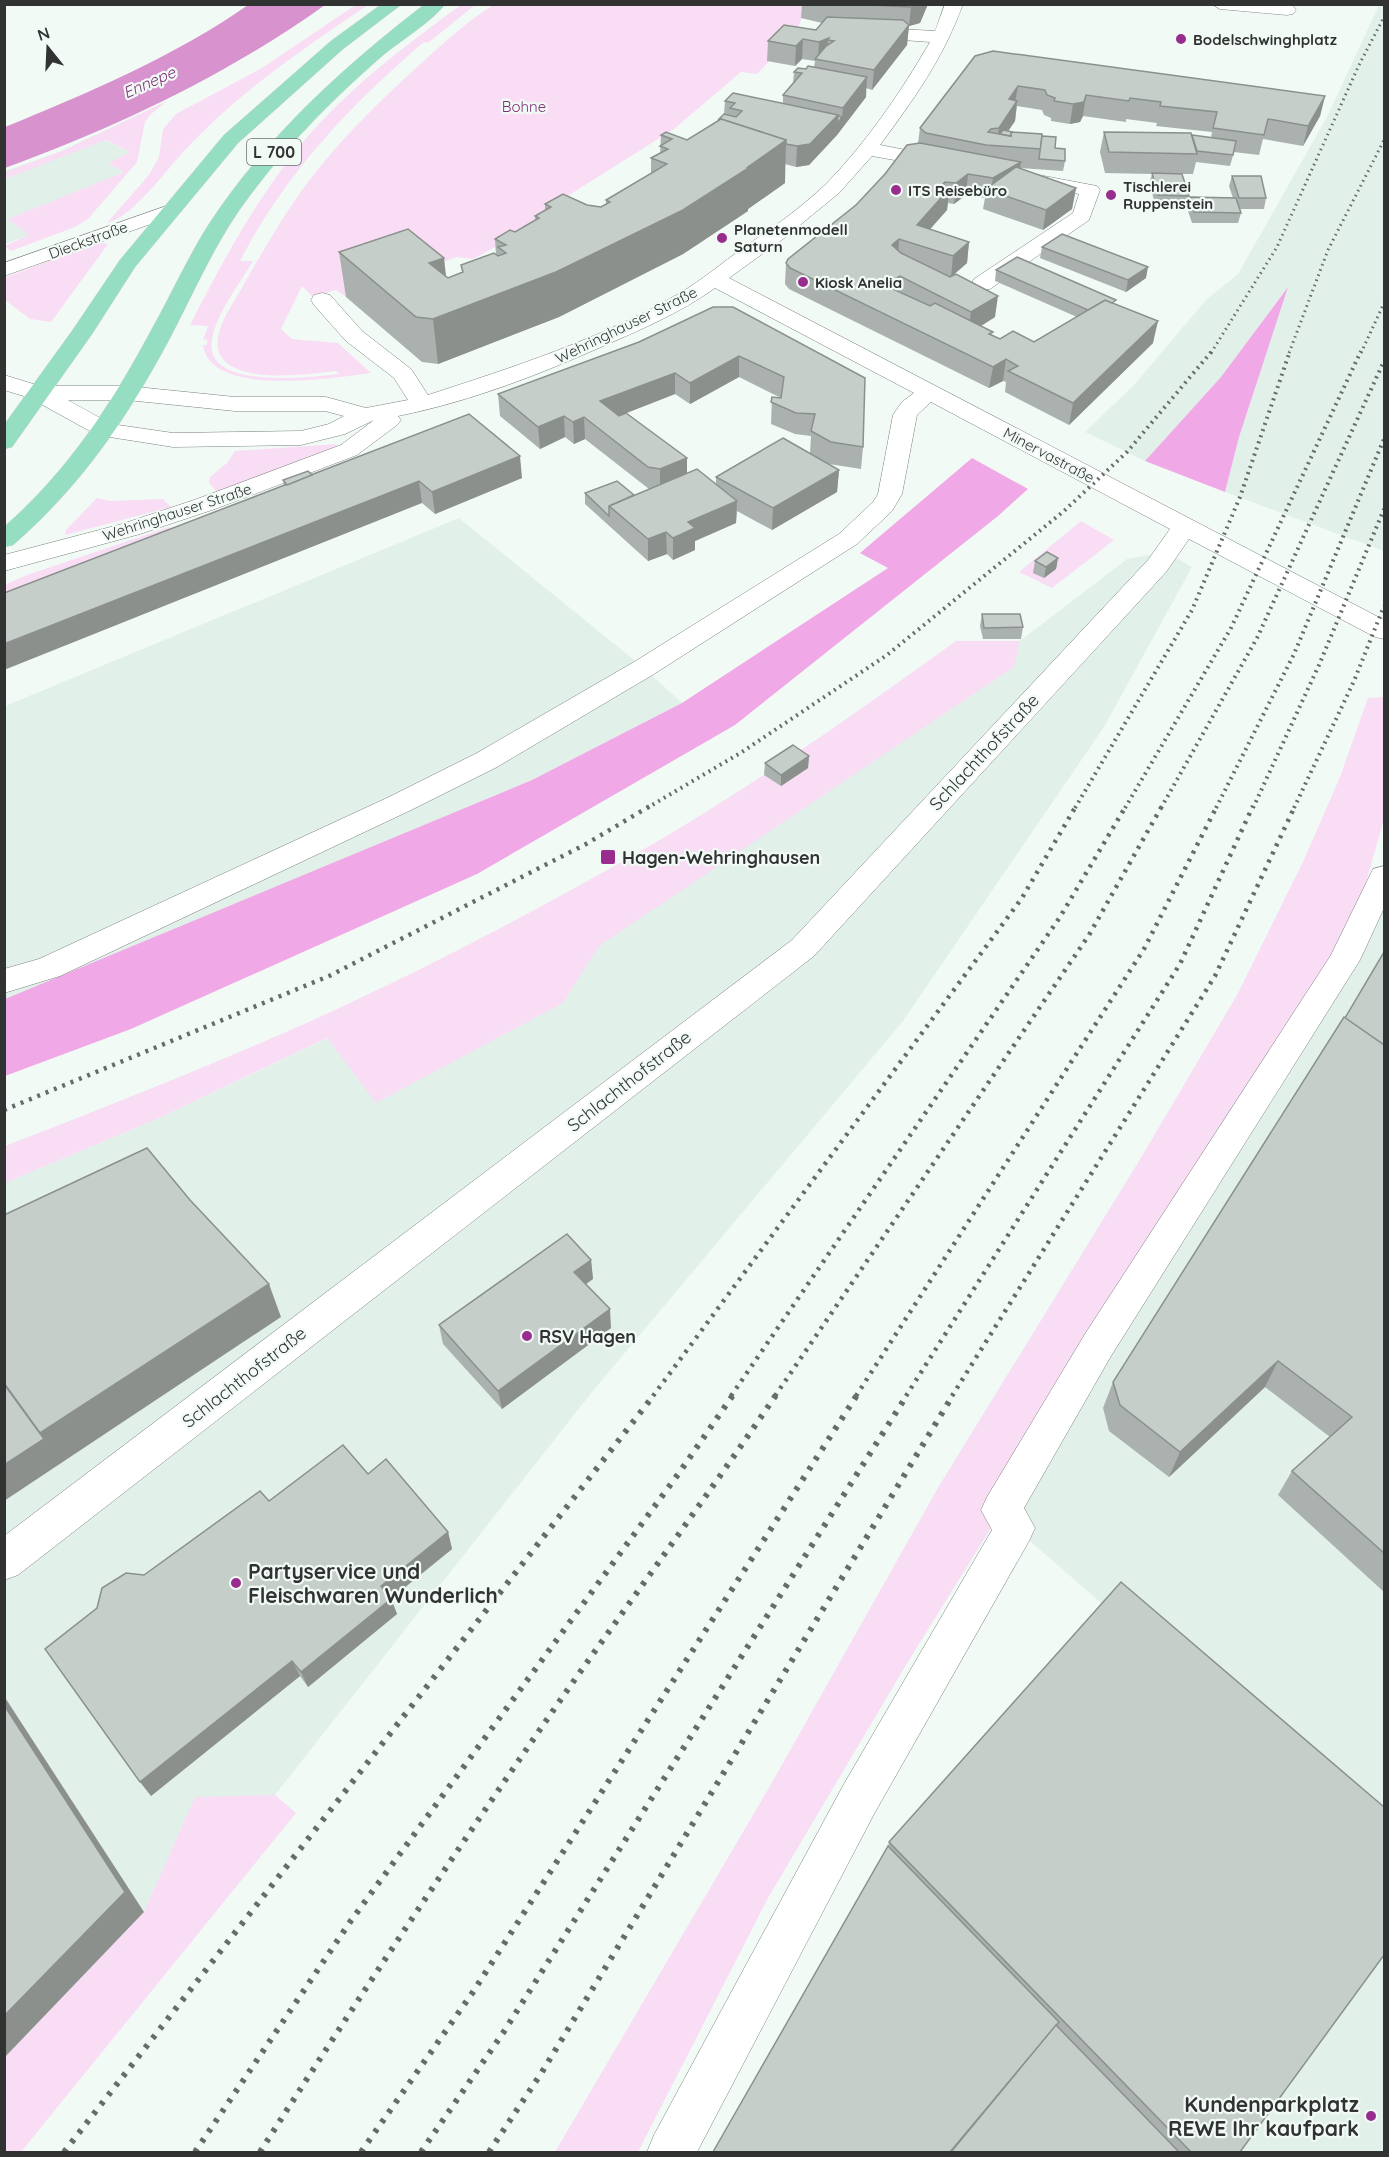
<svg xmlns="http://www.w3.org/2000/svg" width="1389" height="2157" font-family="Quicksand,sans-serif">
	<rect width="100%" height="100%" fill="#f2faf6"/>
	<g fill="#e1f1e9">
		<path d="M1379,5H1384V551L1225,492L1239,437L1286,289L1221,377L1145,461L1085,432L1134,385L1206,300L1238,274L1327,117Z"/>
		<path d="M94,135L130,152L109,164L125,172L9,219L30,235L5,244V171L62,151Z"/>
		<path d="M459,518L644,668L682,703L532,780L5,999V706Z"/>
		<path d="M1166,552L1192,567L1104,727L903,1021L592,1392L275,1795L195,1798L144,1912L5,2057V1183L159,1118L328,1038L480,962L988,642L1020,641L1127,559Z"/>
		<path d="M1384,877V2152H718L1108,1609L1015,1528L1001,1510L1344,960Z"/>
	</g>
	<g fill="#f9ddf4">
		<path d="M357,4L368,5C304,48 239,92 186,149C167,169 132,218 107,223L149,175L159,157L163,129L176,114L262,68Z"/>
		<path d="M461,5H475L428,43L424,42C351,104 284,175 240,261H253C239,285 217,312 212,339C202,391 312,377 339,374L336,371C308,374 241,384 222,358C207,337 234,303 244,284C266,246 288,207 315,173C345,135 380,101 416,68C440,46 465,23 493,5H807L796,33L757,74L741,72L674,129L558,202L521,233L473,259L457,257L346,297L336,290L313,297L302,286L281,329L292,339L338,343L371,373C334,378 210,398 203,345H207V339L203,340L208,326L190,325C220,266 251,209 291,157C337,97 400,49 461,5Z"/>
		<path d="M167,101L150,115L145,122L137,162L88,219L75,227L11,251L5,246L29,235L8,219L124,172L108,163L130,152L106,140L5,179V172L62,151Z"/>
		<path d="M98,242L108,244L51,322L30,319L5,300L4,278Z"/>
		<path d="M337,444L336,447L217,492L209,483L210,477L227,463L235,451Z"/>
		<path d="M97,498L111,501L163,499L171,507L65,535L66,530Z"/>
		<path d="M1081,521L1114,540L1052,588L1019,572Z"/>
		<path d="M169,527L178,538L5,604L4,585L27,575Z"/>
		<path d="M956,641H1020L1014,667L599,946L563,1003L376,1103L327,1038L159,1118L5,1183V1146C108,1106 210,1066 311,1021C423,970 532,913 639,852C749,789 853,715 956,641Z"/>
		<path d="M1384,697V819L1344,960L909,1660L768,1898L638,2152H555L770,1786L939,1486L1139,1161L1237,995L1303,862L1340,777L1368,698Z"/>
		<path d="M275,1795L296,1813L21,2152H5L4,2057L144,1912L195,1797Z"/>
	</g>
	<g fill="#f0a9e6">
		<path d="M1288,287L1239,437L1225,492L1145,461L1221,377Z"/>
		<path d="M972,458L1028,489L998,516L735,725L477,874L131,1029L5,1076V999L532,780L682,703L888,568L860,553Z"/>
	</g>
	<path fill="#d892ce" d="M248,5H325C227,75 117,127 5,168V127C84,95 179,54 248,5Z"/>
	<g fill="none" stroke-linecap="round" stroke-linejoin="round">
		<g stroke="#7b827e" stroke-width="1">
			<g id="minor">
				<path d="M945,4H963C943,59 914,99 880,145L952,159L955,163L952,167L945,169L872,156L839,193L783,239L729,278L1384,620V639L1375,637L1189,539L1166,572L814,956L18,1575L4,1580V1536L792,940L1148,560L1170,529L931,402L917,415L902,494L892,511L857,544L654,674L497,767L409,811L60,976L4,993V969L39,959L389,797L477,753L634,662L839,534L873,502L878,494L893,415L902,402L914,393L715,288C680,313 640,330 601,347C536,376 468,402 398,416L401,420L397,425L357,455L215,509L140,534L4,571V555L122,524L197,499L341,445L374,420L345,434L301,445L173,447L97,435L30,398L4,390V375L40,386H127L235,397H326L366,408L408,400L394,378L346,341L314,305L311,300L314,295L322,293L330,295L362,331L411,369L428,395C514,367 601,339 680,293C702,280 722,263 743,248C771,229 801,208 826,184C867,142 901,92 930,42L863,37L857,36L854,32L857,28L863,27L935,31ZM68,400H127L235,411H325L344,416L329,424L301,431L173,433L111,424Z"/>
				<path d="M1212,4H1284L1293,6L1296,10L1293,14L1287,15L1220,9Z"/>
				<path d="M1028,173L1097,186L1100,190L1089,220L990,289L982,290L974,289L971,284L974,279L1073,213L1079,194L1021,183L1018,179L1021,175Z"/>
				<path d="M172,204L179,206L182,210L179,214L4,276V263Z"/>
				<path d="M1384,866V908L1360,960L1111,1356L1024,1508L1035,1528L1029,1541L874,1814L697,2152H647L654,2135L844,1784L992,1530L981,1510L987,1497L1085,1334L1331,955L1373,869Z"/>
			</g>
		</g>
		<g stroke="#d6d6d6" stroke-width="1">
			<g id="major">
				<path d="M382,4H402L343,49L238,143L135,267L92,334L12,447L4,449V425L72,331L120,260L224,135L331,41Z"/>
				<path d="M425,4H445C433,21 400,41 382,56C334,98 289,143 251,194C217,238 196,288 171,336C128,417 82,485 13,545L4,547V527C69,470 113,402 153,327C172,293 188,257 209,224C266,137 343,67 425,4Z"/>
			</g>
		</g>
		<use href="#minor" fill="#fff" fill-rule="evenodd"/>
		<use href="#major" fill="#95dec2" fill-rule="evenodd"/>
		<g stroke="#676c6a" stroke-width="3" stroke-dasharray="1.5 4" stroke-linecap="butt">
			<path d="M1211,353L1277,247L1359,65L1384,17"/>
			<path d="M1289,353L1328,250L1384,140"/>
			<path d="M1361,353L1384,303"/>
		</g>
		<g stroke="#676c6a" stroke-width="4" stroke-dasharray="2 4.5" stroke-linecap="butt">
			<path d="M647,808L742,752L887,655L1064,511L1127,452L1212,351"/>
			<path d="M1075,808L1192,610L1240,497L1290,351"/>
			<path d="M1125,808L1231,628L1361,351"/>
			<path d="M1161,808L1257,638L1384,361"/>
			<path d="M1216,808L1294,654L1384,439"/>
			<path d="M1253,808L1319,665L1384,509"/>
			<path d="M1294,808L1354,681L1384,606"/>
		</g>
		<g stroke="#676c6a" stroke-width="4.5" stroke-dasharray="3 6" stroke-linecap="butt">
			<path d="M4,1110L329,976L586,844L650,806"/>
			<path d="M653,1396L1022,898L1076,806"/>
			<path d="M731,1396L1060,917L1126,806"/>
			<path d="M775,1396L1089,935L1162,806"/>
			<path d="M856,1396L1144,949L1217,806"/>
			<path d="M906,1396L1180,964L1253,806"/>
			<path d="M952,1396L1215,976L1295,806"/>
		</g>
		<g stroke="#676c6a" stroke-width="6" stroke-dasharray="4 8" stroke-linecap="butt">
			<path d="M64,2152L654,1395"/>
			<path d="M195,2152L350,1922L679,1473L733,1395"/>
			<path d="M260,2152C359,1997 461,1843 566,1692C636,1593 708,1495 776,1395"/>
			<path d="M361,2152L473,1992L857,1395"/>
			<path d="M421,2152L503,2033L907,1395"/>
			<path d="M489,2152L542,2072L953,1395"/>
		</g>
	</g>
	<g fill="#aab1ae">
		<path d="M802,4H928L920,23L909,26L907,45L872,90L866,88V97L837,135L809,165L796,167L785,164V183L748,209V211L683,254L559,317L438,364L422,362L346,297L339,252L446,277L448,278L462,273L461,265L496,255L495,239L515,232L535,220V216L545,210V204L587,205L601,207L606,204V200L651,174V158L660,154L661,135L687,140L718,120L724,114L725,101L783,103V95L793,83L794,72L814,67L815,61L802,59L795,66L767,61L768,41L816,30L822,23L801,18Z"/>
		<path d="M975,56L1325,96L1320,116L1303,146L1263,139L1259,155L1234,152L1230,166L1196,162L1193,174H1182L1189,196L1187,206H1156L1149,184L1152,174L1105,173L1100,152L1104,132L1192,135L1211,138L1212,132L1156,126L1157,123L1126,119V122L1083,116L1080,122L1070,124L1051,121V118L1044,115L1042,110L1017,106L1015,121L1008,131L1042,136L1055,148L1065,161L1063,171L1020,168L1076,188L1072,209L1043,230L983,209L985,198L966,195L954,204L948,203L947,210L930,229L969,242L967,263L951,277L995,317L981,326L993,335L1000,339L1034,342L1077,317L995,281L996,270L1116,304L1153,343L1069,425L1005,392L1006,382L1003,381L989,388L789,289L785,284L786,263L856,205L918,143L920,128Z"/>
		<path d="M1232,176L1266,198L1264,209H1240L1241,213L1238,223H1192L1187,208L1190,197L1233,198L1229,186Z"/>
		<path d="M1042,247L1146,278L1126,292L1040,258Z"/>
		<path d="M713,307L863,447L861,469L829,464L810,453L811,436L795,434L771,424L772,397L781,398L739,377L690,404L675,394L626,413L687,474L716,484V477L839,470L837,492L772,530L737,511L736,523L695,541V550L673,560L667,554L648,561L585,504V493L634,495L649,489L585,439L574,444L565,437L540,449L500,416L498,394L639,342Z"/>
		<path d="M312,475L522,478L435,514L422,503L284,486L283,480Z"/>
		<path d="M1058,558L1056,569L1044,578L1033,573L1035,561Z"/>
		<path d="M982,614L1023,627L1021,639H983L980,626Z"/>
		<path d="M809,756L808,768L781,786L764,775L765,763Z"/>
		<path d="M1384,952V1592L1278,1495L1292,1471L1330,1437L1265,1387L1169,1477L1109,1431L1103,1408L1113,1382L1345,1018Z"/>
		<path d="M591,1260L593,1279L586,1284L611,1328L502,1409L443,1344L439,1325Z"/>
		<path d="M368,1474L448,1532L452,1549L391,1598L397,1614L308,1687L300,1676L151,1796L144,1575Z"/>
		<path d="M889,1842L1240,2152H951L888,1846Z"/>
	</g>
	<g fill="#8b908d">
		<path d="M919,4H928L920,23L909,26L911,7Z"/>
		<path d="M909,25L907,45L872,90L874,70Z"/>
		<path d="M829,38L828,40L827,59H818L819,42Z"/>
		<path d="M803,39L802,59L795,66L796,46Z"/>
		<path d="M867,77L866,97L837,135L809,165L796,167L797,146L838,115L837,124L842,117L843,108Z"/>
		<path d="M1018,86L1015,103L1017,101L1015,121L1002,140L997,139L999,128L1009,99Z"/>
		<path d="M1086,95L1083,116L1080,122L1070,124L1073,104Z"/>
		<path d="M1325,96L1320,116L1303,146L1308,126Z"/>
		<path d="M786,140L785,183L748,209V211L683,254L559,317L438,364L433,319L748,167Z"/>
		<path d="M1021,162L1018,182L991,190L993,178Z"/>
		<path d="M968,174L966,195L954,204L956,183Z"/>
		<path d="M945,182L944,196L949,189L947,210L917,244V225L940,187Z"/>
		<path d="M1076,188L1072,209L1043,230L1046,210Z"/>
		<path d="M899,239L898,260L892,245Z"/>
		<path d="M969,242L967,263L951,277L953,256Z"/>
		<path d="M444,258L449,303L429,263Z"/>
		<path d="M1148,267L1146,278L1126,292L1128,280Z"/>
		<path d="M900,276L898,298L884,285Z"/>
		<path d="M998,296L995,317L968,334L971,312Z"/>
		<path d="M1158,321L1153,343L1069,425L1073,403Z"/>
		<path d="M739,356V377L690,404V383Z"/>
		<path d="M1006,359L1003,381L989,388L993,367Z"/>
		<path d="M675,373V394L601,423L600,401Z"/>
		<path d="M564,416L565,437L540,449L538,427Z"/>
		<path d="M584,417L585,439L574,444L573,422Z"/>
		<path d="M520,456L522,478L435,514L432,492Z"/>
		<path d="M687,458V479L660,491V469Z"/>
		<path d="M839,470L837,492L772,530L773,508Z"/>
		<path d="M419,481L422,503L4,670V644Z"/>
		<path d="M737,501L736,523L695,541V550L673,560V538L688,522Z"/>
		<path d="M666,532L667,554L648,561V539Z"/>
		<path d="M1058,558L1056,569L1044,578L1046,567Z"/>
		<path d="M809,756L808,768L781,786V775Z"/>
		<path d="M591,1260L593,1279L576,1291L574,1272Z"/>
		<path d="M269,1284L281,1317L4,1501V1465L40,1433Z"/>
		<path d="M610,1309L611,1328L502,1409L498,1391Z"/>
		<path d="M1278,1361L1265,1387L1169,1477L1180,1452Z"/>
		<path d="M448,1532L452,1549L387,1602L381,1586Z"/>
		<path d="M391,1599L397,1614L308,1687L301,1672Z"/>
		<path d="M292,1661L300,1676L151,1796L140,1782Z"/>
		<path d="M4,1696L144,1912L4,2058Z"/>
	</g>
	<g fill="#c6ceca" stroke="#8b908d" stroke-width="1.5">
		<path d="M850,4H919L911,7Z"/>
		<path d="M827,17L903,20L909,25L874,70L815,59L826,46L834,41L828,40L829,38L819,42L803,39L796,46L768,41L784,25L816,30Z"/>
		<path d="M993,51L1325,96L1308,126L1268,119L1264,135L1213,128L1217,112L1160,106L1161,102L1130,98L1129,101L1086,95L1084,102L1073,104L1054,101L1055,98L1047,95L1045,90L1018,86L1009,99L1017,101L999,128L991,129L988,132L1011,136V132L1042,134L1041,149L986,145L926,133L920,128L975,56Z"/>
		<path d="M808,66L867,77L843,108L783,95L802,73L794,72L798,68L806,69Z"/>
		<path d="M733,93L838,115L810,144L797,146L786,144V140L721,119L718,120L724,114L736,117L742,111L730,108L735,103L725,101Z"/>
		<path d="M838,116L842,117L837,124Z"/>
		<path d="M721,119L786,140L748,167H750L683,210L556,272L433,319L416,317L339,252L408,229L444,258L429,263L448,278L463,272L461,265L494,253L498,256L506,253L498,247L506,245L495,239L510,230L515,232L539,218L535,216L551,207L545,204L563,194L587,205L601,207L610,202L606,200L667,164L651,158L668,149L660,146L672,139L661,135L666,132L687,140Z"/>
		<path d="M1003,130L1013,132H1011V136L1000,134Z"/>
		<path d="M1104,132L1191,133L1197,154L1109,152Z"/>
		<path d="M1192,135L1236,141L1233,155L1197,151Z"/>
		<path d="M1042,136L1056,137L1055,148L1065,149V161L1039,159Z"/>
		<path d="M920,143L1021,162L993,178L968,174L956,183L945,182L940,187L949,189L917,225L969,242L953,256L899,239L892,245L901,253L950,277L956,274L998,296L971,312L900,276L884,285L930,306L935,303L993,332L989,334L1000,339L1013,331L1034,342L1105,300L1158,321L1073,403L1008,371L1018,366L1006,359L993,367L790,268L786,263L788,259L856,205L885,174L907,145Z"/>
		<path d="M1016,167L1076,188L1046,210L986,189Z"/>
		<path d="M1152,173L1182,174L1189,196L1158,195Z"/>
		<path d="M1232,176H1261L1266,198H1239Z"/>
		<path d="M1190,197L1236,198L1241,213L1194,212Z"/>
		<path d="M1062,234L1148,267L1128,280L1042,247Z"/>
		<path d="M1017,257L1116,300L1112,303L1105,300L1088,310L996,270Z"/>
		<path d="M713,307H733L865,378L863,447L831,442L811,431L815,414L796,413L771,402L772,397L781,398L784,377L739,356L690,383L675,373L600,401L619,416L626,413L687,458L660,469L648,467L584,417L573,422L564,416L538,427L498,394L639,342Z"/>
		<path d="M469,414L520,456L432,492L419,481L4,644V593L303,478Z"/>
		<path d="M783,438L839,470L773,508L716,477Z"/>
		<path d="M697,469L737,501L688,522L695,528L673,538L666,532L648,539L609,506Z"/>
		<path d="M308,471L312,475L287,485L283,480Z"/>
		<path d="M617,481L634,495L609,506V516L585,493Z"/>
		<path d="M1047,552L1058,558L1046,567L1035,561Z"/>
		<path d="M982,614H1020L1023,627L984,628Z"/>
		<path d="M793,745L809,756L781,775L765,763Z"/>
		<path d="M1384,952V1045L1345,1018Z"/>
		<path d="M1344,1017L1384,1045V1553L1292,1471L1352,1417L1278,1361L1180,1452L1120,1405L1113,1382Z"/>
		<path d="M147,1148L190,1200L269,1284L40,1433L4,1383V1215Z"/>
		<path d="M567,1234L591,1260L574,1272L610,1309L498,1391L439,1325Z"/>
		<path d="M4,1384L44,1439L4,1465Z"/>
		<path d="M343,1445L368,1474L386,1459L448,1532L381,1586L391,1599L301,1672L292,1661L140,1782L45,1649L97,1608L102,1588L126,1573L144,1575L260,1491L269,1501Z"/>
		<path d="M1121,1582L1384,1807V1955L1240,2152H1191L889,1842Z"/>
		<path d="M4,1705L125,1892L4,2016Z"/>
		<path d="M888,1846L1059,2022L950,2152H713Z"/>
		<path d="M1056,2025L1179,2152H951Z"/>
	</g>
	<g fill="#992d8f" stroke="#f2faf6" stroke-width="2">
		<circle cx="1181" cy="39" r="6"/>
		<circle cx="896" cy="190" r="6"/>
		<circle cx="1111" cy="195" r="6"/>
		<circle cx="722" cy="238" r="6"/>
		<circle cx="803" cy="282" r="6"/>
		<rect x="600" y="849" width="16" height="16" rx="3"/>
		<circle cx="527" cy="1336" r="6"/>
		<circle cx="236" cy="1583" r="6"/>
		<circle cx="1371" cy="2116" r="6"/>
	</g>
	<g text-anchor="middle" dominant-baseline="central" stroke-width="4.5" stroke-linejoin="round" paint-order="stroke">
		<g font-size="15" font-weight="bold" fill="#303332" stroke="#f2faf6" text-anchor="start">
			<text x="1193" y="39">Bodelschwinghplatz</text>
			<text x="1123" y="186">Tischlerei<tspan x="1123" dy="17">Ruppenstein</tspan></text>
			<text x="908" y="190">ITS Reisebüro</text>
			<text x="734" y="229">Planetenmodell<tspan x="734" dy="17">Saturn</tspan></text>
			<text x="815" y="282">Kiosk Anelia</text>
		</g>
		<g font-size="15" fill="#7f2d76" stroke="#f2faf6">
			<text x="524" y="106">Bohne</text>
		</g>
		<g font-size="15" fill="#303332" stroke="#f2faf6">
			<text transform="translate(88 240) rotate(-20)">Dieckstraße</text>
			<text transform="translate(626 325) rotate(-26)">Wehringhauser Straße</text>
			<text transform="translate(1049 455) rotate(28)">Minervastraße</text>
			<text transform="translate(177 512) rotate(-18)">Wehringhauser Straße</text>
		</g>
		<g font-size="16" font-style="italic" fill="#823179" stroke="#f2faf6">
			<text transform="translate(149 82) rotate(-24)">Ennepe</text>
		</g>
		<rect fill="#f2faf6" stroke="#6a6f6d" stroke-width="1.5" x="247" y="139" width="54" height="26" rx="4.5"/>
		<g font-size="16" font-weight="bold" fill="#303332">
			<text x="274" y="152">L 700</text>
		</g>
		<g font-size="18" fill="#303332" stroke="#f2faf6">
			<text transform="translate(984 752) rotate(-47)">Schlachthofstraße</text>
			<text transform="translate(629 1081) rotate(-38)">Schlachthofstraße</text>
			<text transform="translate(244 1377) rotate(-38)">Schlachthofstraße</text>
		</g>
		<g font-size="18" font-weight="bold" fill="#303332" stroke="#f2faf6" text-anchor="start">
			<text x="622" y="857">Hagen-Wehringhausen</text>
			<text x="539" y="1336">RSV Hagen</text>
		</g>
		<g font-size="21" font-weight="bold" fill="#303332" stroke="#f2faf6" text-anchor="start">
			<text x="248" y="1571">Partyservice und<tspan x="248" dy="24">Fleischwaren Wunderlich</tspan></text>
			<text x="1359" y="2104" text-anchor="end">Kundenparkplatz<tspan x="1359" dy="24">REWE Ihr kaufpark</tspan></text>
		</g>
	</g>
	<rect width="1389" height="2157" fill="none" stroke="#303332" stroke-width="12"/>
	<g transform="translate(48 48) rotate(342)" stroke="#f2faf6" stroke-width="4.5" paint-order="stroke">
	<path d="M0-4.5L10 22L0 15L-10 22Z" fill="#303332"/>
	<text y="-9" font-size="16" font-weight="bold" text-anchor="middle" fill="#303332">N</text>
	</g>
</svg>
